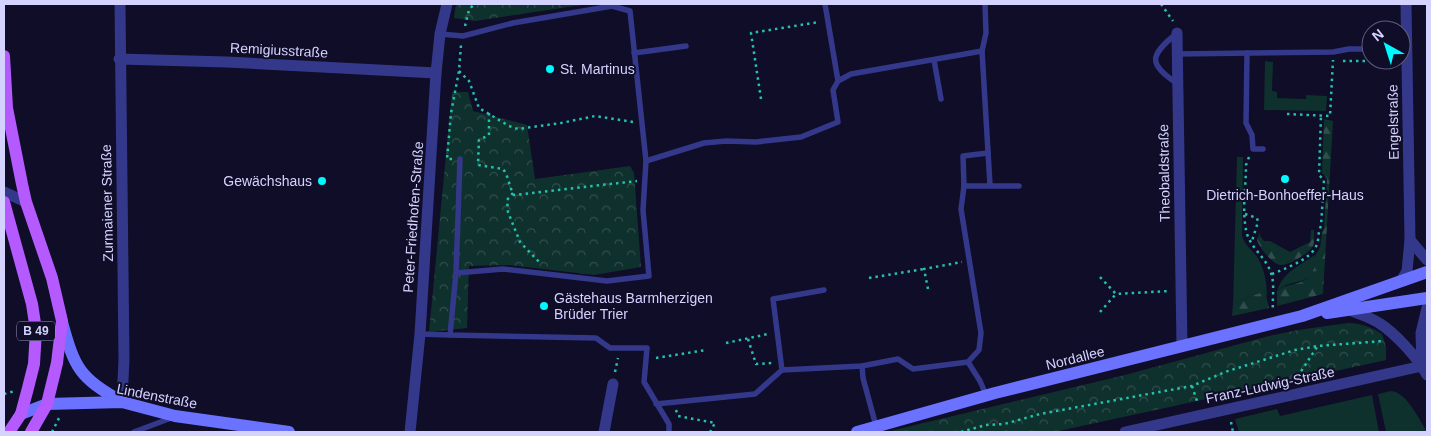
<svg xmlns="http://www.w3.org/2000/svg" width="1431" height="436" font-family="Arial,sans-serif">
	<defs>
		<pattern id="forest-firs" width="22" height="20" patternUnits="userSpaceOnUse" patternTransform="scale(1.25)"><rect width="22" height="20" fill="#0f312d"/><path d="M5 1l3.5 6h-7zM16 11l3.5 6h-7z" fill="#314e4c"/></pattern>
		<pattern id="park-crowns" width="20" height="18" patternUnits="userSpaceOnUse" patternTransform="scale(1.25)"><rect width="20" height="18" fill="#0f312d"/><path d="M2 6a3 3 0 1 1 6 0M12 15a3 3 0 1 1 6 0" fill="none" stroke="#314e4c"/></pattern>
	</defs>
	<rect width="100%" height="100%" fill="#0f0d27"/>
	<g fill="#0f312d">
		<path d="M1265,61L1273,62L1272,91L1277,92V98L1306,99V95L1327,96L1326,111L1264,110Z"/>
		<path d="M1237,157H1243L1242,236C1245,246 1254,251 1259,260C1265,271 1267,285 1267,297L1265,291C1254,296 1243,298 1233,305Z"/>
		<path d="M1315,255C1316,290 1293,276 1277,291C1282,273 1300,265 1315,255Z"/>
		<path d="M1391,391C1407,392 1419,420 1427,432H1386L1378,394Z"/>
		<path d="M1372,395L1379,432H1239L1235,419L1277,409L1280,416Z"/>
	</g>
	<g fill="url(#forest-firs)">
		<path d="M1324,119L1333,121L1323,294L1277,306V291C1285,283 1297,286 1306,279C1319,267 1312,265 1316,254C1317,252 1319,250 1320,247C1322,240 1320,234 1324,228L1327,179L1322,173Z"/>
		<path d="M1311,230H1314C1314,235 1315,241 1313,246C1310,253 1288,266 1280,265C1272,264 1259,247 1257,240L1260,232V236L1264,241H1270L1290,252L1310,242Z"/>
		<path d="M1265,291L1269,308L1232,316L1233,305C1243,298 1254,296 1265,291Z"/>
	</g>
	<g fill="url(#park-crowns)">
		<path d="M456,4H588L475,21L454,18Z"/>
		<path d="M452,92H468L473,111L527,125L535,179L630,166L634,173L641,267L594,275L509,265L469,266L467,328L429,332Z"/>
		<path d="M1348,323C1361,323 1371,327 1382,334L1386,347V360L1054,432H886L1125,375L1269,336L1298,330Z"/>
	</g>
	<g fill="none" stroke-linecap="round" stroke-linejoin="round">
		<g stroke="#24c1ab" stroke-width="2.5" stroke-dasharray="2.5 4" stroke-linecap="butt">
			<path d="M1161,4L1173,21"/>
			<path d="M465,26L469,10L474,4"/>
			<path d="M1343,61H1395"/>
			<path d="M459,71L469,81L479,108L509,126L518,129L561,123L595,116L633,122"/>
			<path d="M761,99L751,33L819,22"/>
			<path d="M489,113V135L479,140L478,165L503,169C509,177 509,187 514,195L637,181"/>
			<path d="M1287,114L1330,116L1333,60"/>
			<path d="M1249,157L1246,165C1246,186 1242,209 1246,230C1249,247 1266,257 1271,273C1275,284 1272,299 1273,311"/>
			<path d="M452,159H447L451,113L459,71L461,45"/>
			<path d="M513,193L507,200L508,212L520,242L541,264"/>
			<path d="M1245,214L1257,218L1258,222L1252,241"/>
			<path d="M1272,274C1284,269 1309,260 1315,248C1320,241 1317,233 1321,226L1324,180L1319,175L1321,115"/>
			<path d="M1100,277L1116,294L1169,291"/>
			<path d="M869,278L924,269"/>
			<path d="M928,289L924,269L962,262"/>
			<path d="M1100,312L1116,294"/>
			<path d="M748,339L756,364L773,363"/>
			<path d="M726,343L768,334"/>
			<path d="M656,358L706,350"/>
			<path d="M615,372L618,358"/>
			<path d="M1294,382L1317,347"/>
			<path d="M1192,386L1197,401L1196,403"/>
			<path d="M4,394L15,391"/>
			<path d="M676,410L678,416L715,423L710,432"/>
			<path d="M1231,422L1233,432"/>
			<path d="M52,432L60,416"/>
			<path d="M961,432L986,425L1004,424L1040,414L1192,386L1225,372L1295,350L1318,346L1383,341"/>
		</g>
		<g stroke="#34388a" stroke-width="5.5">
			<path d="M825,4L838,81"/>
			<path d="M985,4L986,33L982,51L990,185"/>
			<path d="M440,34L463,36L513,23L612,6L630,11L646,161L643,210L649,276L607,281L503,269L456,273L450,335L596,338L610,348H647L644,382L669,424V432"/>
			<path d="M1176,34C1149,56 1148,64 1178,84"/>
			<path d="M634,53L686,46"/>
			<path d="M1247,53L1246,123L1252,135L1253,149H1263"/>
			<path d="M1177,54L1333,52L1349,49H1371"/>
			<path d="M934,60L941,99"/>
			<path d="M646,161L704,143L726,141L756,142L801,137L838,122L833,90L838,81L851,74L982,51"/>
			<path d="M964,186H1019"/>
			<path d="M456,273L460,159"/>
			<path d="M824,290L773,299L782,370L862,366L898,359L913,369L968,362L979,350L981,333L961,209L964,186L963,156L988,153"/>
			<path d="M420,334L450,335"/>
			<path d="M968,362L980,381L986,395"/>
			<path d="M862,366L863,378L876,426"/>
			<path d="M656,404L755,394L782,370"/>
			<path d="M134,432L171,418"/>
		</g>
		<g stroke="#34388a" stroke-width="11">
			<path d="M120,4L124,359L122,402"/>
			<path d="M1177,33L1182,346"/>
			<path d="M119,59L227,62L436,73"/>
			<path d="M4,192L26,202"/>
			<path d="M1410,240L1427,260"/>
			<path d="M1401,281L1407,271L1410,240L1406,4"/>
			<path d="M1349,310C1359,314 1370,317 1379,323C1395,333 1418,358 1427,375"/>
			<path d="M1422,366L1421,333L1427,308"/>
			<path d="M410,432L420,334L436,73L440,34L447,4"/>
			<path d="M604,432L613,384"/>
			<path d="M1125,432L1422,366"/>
		</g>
		<g stroke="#6a72ff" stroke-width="12">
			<path d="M1327,313L1427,298"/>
			<path d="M62,322C75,369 79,377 122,402"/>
			<path d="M21,414L47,404L122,402L175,416L289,432"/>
			<path d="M857,432L995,393L1302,316L1427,272"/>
		</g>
		<g stroke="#b45aff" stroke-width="12">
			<path d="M4,56L7,108L22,184L26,202L52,278L62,321L57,363L47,404L31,432"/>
			<path d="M4,202L32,304L36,330L34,364L28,388L21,414L9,432"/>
		</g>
	</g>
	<g fill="#00f9fe" stroke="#0f0d27" stroke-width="2">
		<circle cx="550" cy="69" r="5"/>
		<circle cx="1285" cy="179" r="5"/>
		<circle cx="322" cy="181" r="5"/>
		<circle cx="544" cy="306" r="5"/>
	</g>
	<g text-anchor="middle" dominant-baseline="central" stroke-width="4" stroke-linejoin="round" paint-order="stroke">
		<rect fill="#0f0d27" stroke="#9998be" stroke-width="1" x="17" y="321.5" width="38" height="19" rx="4"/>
		<g font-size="12" font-weight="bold" fill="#d4d3ff">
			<text x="36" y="331">B 49</text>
		</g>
		<g font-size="14" fill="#d4d3ff" stroke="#0f0d27">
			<text transform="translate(279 50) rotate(3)">Remigiusstraße</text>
			<text transform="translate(1393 122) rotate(-91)">Engelstraße</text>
			<text transform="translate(1164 173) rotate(-91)">Theobaldstraße</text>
			<text transform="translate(107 203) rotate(-91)">Zurmaiener Straße</text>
			<text transform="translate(413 217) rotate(-86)">Peter-Friedhofen-Straße</text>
			<text transform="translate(1075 358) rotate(-14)">Nordallee</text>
			<text transform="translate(1270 385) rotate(-12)">Franz-Ludwig-Straße</text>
			<text transform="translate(157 396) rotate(11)">Lindenstraße</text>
		</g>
		<g font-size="14" fill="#d4d3ff" stroke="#0f0d27" text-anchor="start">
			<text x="560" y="69">St. Martinus</text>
			<text x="312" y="181" text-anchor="end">Gewächshaus</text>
			<text x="1285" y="195" text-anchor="middle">Dietrich-Bonhoeffer-Haus</text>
			<text x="554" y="298">Gästehaus Barmherzigen<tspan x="554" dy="16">Brüder Trier</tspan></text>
		</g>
	</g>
	<rect width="1431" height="436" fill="none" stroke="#d4d3ff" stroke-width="10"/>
	<g transform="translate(1386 45) rotate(321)"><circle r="24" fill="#0f0d27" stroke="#5e5c7d"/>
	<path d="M0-4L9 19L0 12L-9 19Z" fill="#00f9fe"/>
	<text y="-8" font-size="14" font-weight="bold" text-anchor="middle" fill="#d4d3ff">N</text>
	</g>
</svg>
